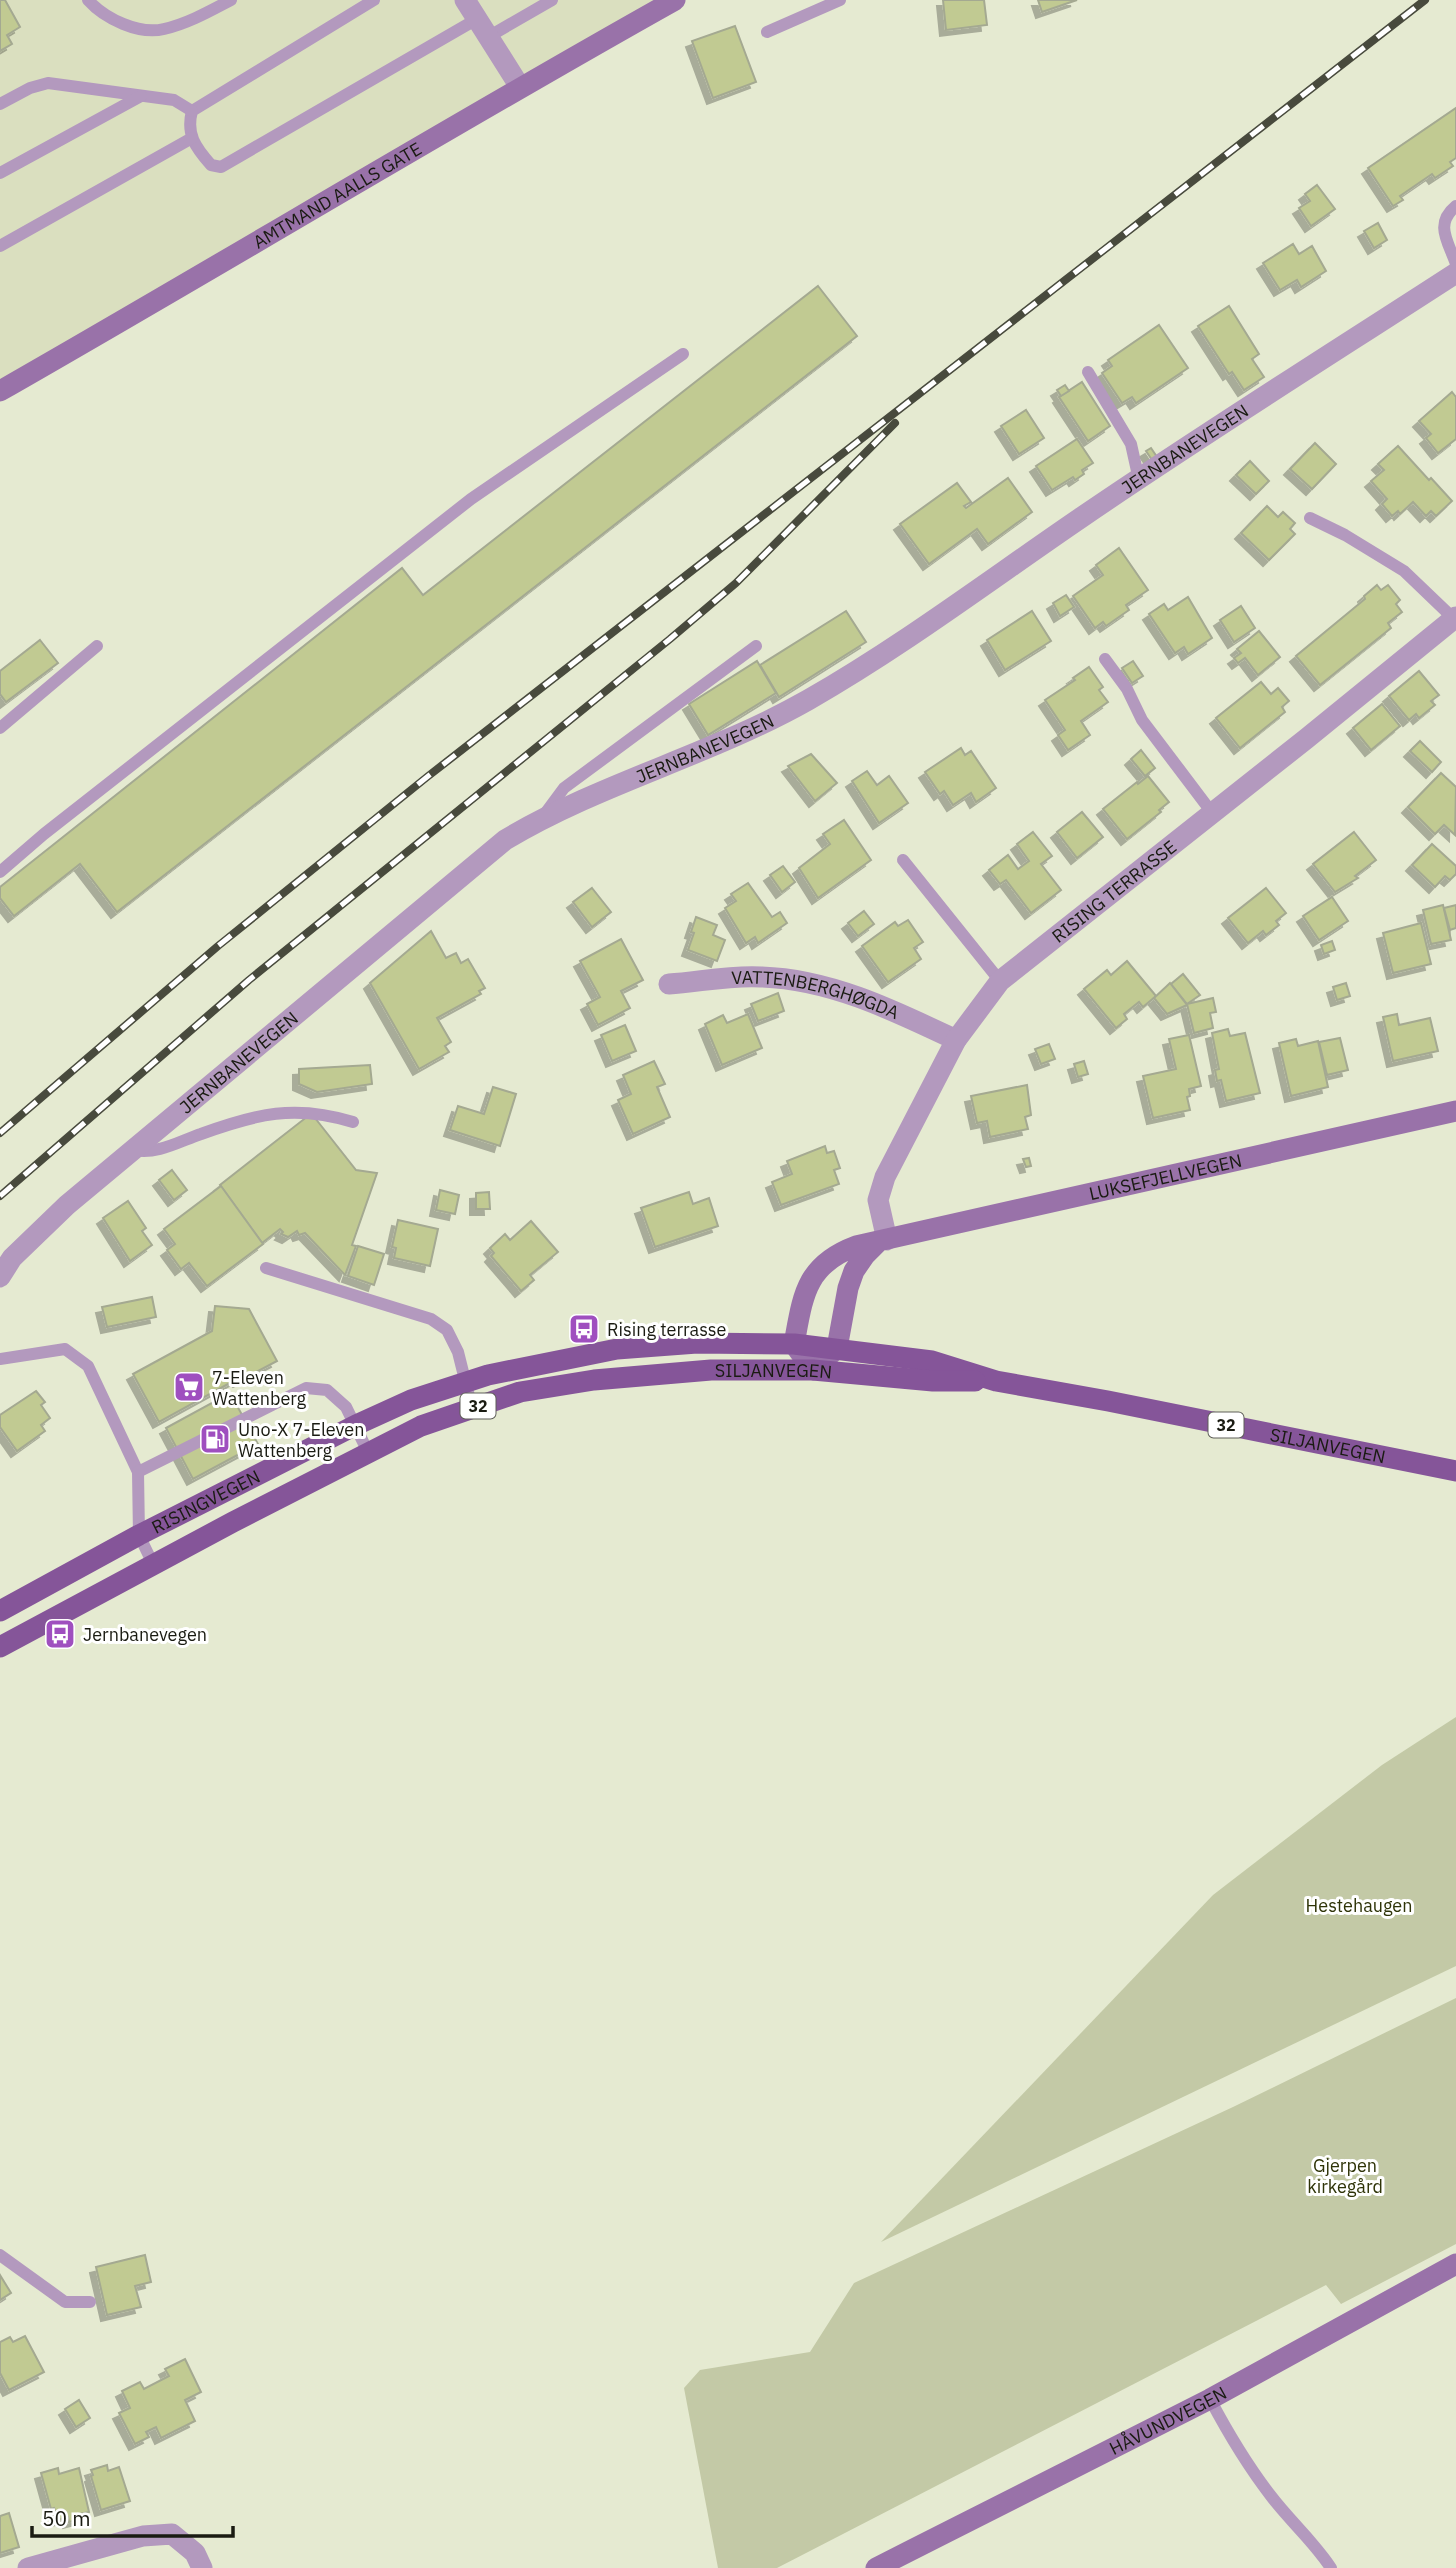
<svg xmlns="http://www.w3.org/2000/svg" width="1456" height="2568" font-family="'IBM Plex Sans',sans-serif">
	<defs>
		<filter id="shadow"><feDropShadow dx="-6" dy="6" stdDeviation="0" flood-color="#0004"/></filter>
	</defs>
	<rect width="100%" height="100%" fill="#e5ead1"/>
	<path fill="#dadfbf" d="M0,0H680L0,391Z"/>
	<g fill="#c3c9a6">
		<path d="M1456,1717V1966L881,2242L1213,1895L1382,1765Z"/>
		<path d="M1456,1998V2244L1341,2304L1326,2285L777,2568H718L684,2388L700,2370L810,2352L854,2283L1233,2107Z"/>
	</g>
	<g fill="#c1ca92" stroke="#a4a991" stroke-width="2" filter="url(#shadow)">
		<path d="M0,0H5L20,27L7,35L12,44L0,51Z"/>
		<path d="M943,0H984L987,25L946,30Z"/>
		<path d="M1038,0H1077L1042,12Z"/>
		<path d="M735,26L756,82L713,98L692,41Z"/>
		<path d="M1456,108V158L1450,162L1453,166L1435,178L1432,174L1400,196L1403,200L1393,206L1368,168Z"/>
		<path d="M1317,185L1335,209L1311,226L1299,208L1310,201L1305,194Z"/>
		<path d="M1378,223L1387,240L1374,248L1364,231Z"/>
		<path d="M1293,244L1299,254L1312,246L1326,271L1301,287L1297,280L1280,290L1263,263Z"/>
		<path d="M818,286L857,336L117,912L80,864L14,916L0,898V887L402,568L423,595Z"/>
		<path d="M1229,306L1259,354L1252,359L1264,377L1244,390L1232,372L1229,374L1198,326Z"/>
		<path d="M1159,325L1188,368L1136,403L1132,397L1122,403L1102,373L1112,366L1108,360Z"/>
		<path d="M1082,382L1110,426L1088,441L1059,397Z"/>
		<path d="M1065,385L1069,391L1061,396L1057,390Z"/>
		<path d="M1452,392L1456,397V439L1438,453L1426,438L1431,434L1419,421Z"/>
		<path d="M1026,410L1044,438L1019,454L1001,426Z"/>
		<path d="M1077,439L1093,463L1082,470L1084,474L1075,480L1073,477L1052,490L1036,466Z"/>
		<path d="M1315,443L1336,464L1312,489L1290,469Z"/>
		<path d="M1398,446L1429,480L1431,478L1452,501L1436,516L1431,511L1426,516L1413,502L1400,514L1398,511L1392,516L1382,504L1387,499L1371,481L1384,470L1378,464Z"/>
		<path d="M1151,448L1157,457L1152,460L1146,451Z"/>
		<path d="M1250,461L1269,481L1256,494L1236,475Z"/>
		<path d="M1008,478L1032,512L988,544L977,529L929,564L900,524L957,483L971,502L964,506L966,508Z"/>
		<path d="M1267,506L1278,517L1283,512L1295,523L1290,529L1295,534L1269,560L1241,533Z"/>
		<path d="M1119,548L1148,590L1126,605L1129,610L1106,626L1103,622L1095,628L1073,596L1103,575L1096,565Z"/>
		<path d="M1377,585L1381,590L1388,585L1400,600L1396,604L1402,612L1388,623L1391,628L1320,685L1296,656L1365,599L1364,596Z"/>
		<path d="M1066,595L1074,607L1060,616L1053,603Z"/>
		<path d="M1188,597L1212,638L1188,654L1184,647L1175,653L1149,614L1164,604L1168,610Z"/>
		<path d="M1241,606L1255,628L1234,642L1220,620Z"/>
		<path d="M846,611L866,642L779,697L760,665Z"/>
		<path d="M1032,611L1051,641L1005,670L987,640Z"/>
		<path d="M1259,631L1280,657L1258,675L1245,658L1238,663L1234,658L1241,653L1237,649Z"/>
		<path d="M40,640L58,663L6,702L0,694V671Z"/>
		<path d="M757,661L776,693L708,735L689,704Z"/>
		<path d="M1133,661L1143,676L1132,683L1122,668Z"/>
		<path d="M1089,667L1103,687L1099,690L1108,702L1081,721L1090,735L1068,750L1058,735L1065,730L1045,700L1075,680L1073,678Z"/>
		<path d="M1419,671L1439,695L1431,701L1435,705L1419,718L1416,714L1409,720L1389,696Z"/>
		<path d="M1261,682L1271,694L1278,688L1289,701L1282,707L1285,712L1240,748L1216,718Z"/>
		<path d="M1382,704L1400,726L1371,750L1353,728Z"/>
		<path d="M1420,741L1441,762L1432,772L1410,751Z"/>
		<path d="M961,748L965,755L971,751L996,788L976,802L971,793L953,805L944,791L940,794L925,772Z"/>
		<path d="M1141,750L1155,768L1145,776L1131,759Z"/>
		<path d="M811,754L837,783L815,801L788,766Z"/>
		<path d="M867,771L877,785L889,776L908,803L879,823L852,781Z"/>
		<path d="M1441,773L1456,787L1455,835L1444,825L1435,834L1408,807Z"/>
		<path d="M1148,776L1169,802L1159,810L1161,812L1127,839L1103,809L1137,782L1138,784Z"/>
		<path d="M1082,812L1103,837L1077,858L1057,832Z"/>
		<path d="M844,820L871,860L818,898L799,868L830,844L823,834Z"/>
		<path d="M1033,832L1052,856L1041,864L1061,890L1031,913L1006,880L1000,884L989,870L1008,855L1018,869L1029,861L1017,844Z"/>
		<path d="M1354,832L1376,860L1355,876L1358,878L1335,892L1313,864Z"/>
		<path d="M1432,844L1456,866V874L1450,880L1445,876L1435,887L1412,865Z"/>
		<path d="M783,866L795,882L782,892L770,875Z"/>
		<path d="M748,883L772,917L780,912L787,923L758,943L755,937L746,943L725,908L736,901L731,894Z"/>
		<path d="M592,888L611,912L592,927L573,902Z"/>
		<path d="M1266,888L1286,913L1276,921L1279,925L1266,935L1263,931L1248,943L1228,918Z"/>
		<path d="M1332,897L1348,921L1319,940L1303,916Z"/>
		<path d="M1443,905L1451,940L1431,944L1423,910Z"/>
		<path d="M1456,905V928L1450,930L1444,908Z"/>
		<path d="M864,911L874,924L858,936L848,923Z"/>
		<path d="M696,917L717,925L713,935L725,940L717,961L688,950L694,933L691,932Z"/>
		<path d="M908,920L923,942L914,948L921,959L888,982L862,946L895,922L898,926Z"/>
		<path d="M1421,923L1431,964L1393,973L1383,933Z"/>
		<path d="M431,931L446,958L456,953L461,963L468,959L485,988L479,991L481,994L437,1018L451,1042L445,1046L449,1052L419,1069L370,983Z"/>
		<path d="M621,939L643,980L621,991L630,1008L598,1025L587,1004L600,997L580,961Z"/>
		<path d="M1332,941L1335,950L1324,954L1321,945Z"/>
		<path d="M1127,961L1156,996L1143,1007L1139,1002L1124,1014L1127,1019L1116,1028L1084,989L1107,970L1111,975Z"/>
		<path d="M1183,974L1200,995L1187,1004L1171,984Z"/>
		<path d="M1170,983L1187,1005L1167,1014L1154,998Z"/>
		<path d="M1346,983L1350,996L1337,1000L1333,987Z"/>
		<path d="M778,993L784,1011L758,1021L751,1004Z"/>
		<path d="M1213,998L1216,1012L1210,1013L1213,1028L1194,1033L1187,1004Z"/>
		<path d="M748,1014L762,1048L722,1065L705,1024L723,1015L727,1023Z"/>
		<path d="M1397,1014L1399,1025L1430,1018L1438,1051L1393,1061L1383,1017Z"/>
		<path d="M625,1025L636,1051L612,1061L601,1035Z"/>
		<path d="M1228,1029L1230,1036L1245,1033L1260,1093L1226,1101L1221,1080L1217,1081L1215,1070L1219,1069L1212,1033Z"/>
		<path d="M1189,1035L1201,1086L1189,1089L1190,1096L1187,1097L1190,1110L1153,1118L1143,1076L1176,1069L1169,1039Z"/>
		<path d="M1340,1038L1348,1070L1327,1075L1319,1042Z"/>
		<path d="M1296,1039L1298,1046L1318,1041L1328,1087L1291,1096L1279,1043Z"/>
		<path d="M1049,1044L1055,1059L1041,1064L1035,1049Z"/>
		<path d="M654,1061L665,1084L657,1087L670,1117L633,1134L618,1100L631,1094L623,1075Z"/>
		<path d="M1084,1061L1088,1074L1078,1077L1074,1064Z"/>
		<path d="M370,1065L372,1084L317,1092L299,1084V1069Z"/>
		<path d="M1027,1085L1031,1115L1025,1117L1028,1129L990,1137L987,1121L977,1123L971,1096Z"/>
		<path d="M493,1087L516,1094L500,1146L450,1130L458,1106L484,1114Z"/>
		<path d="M308,1116L315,1118L356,1170L377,1173L352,1245L356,1246L345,1275L305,1233L299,1235L297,1231L288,1237L281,1234L283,1232L280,1229L262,1243L220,1185Z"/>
		<path d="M825,1146L827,1153L834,1151L840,1168L834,1170L839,1184L781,1205L772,1182L792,1174L787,1161Z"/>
		<path d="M1029,1158L1031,1166L1026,1167L1023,1159Z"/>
		<path d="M172,1170L187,1190L174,1200L159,1180Z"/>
		<path d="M221,1186L263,1244L207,1286L189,1263L181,1269L167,1250L175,1244L164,1229Z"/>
		<path d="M440,1190L459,1195L455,1214L436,1210Z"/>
		<path d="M489,1192L490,1209H476V1193Z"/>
		<path d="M689,1192L693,1204L709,1198L718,1226L655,1247L641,1208Z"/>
		<path d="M128,1201L146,1228L142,1231L152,1245L130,1261L103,1218Z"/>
		<path d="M398,1220L438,1229L430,1266L394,1258L396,1248L392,1247Z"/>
		<path d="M531,1221L558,1252L530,1275L534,1280L521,1291L491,1256L494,1253L490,1248L505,1234L510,1240Z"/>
		<path d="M358,1246L384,1254L374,1285L348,1276Z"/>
		<path d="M152,1297L156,1317L107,1327L102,1307Z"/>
		<path d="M215,1306L249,1309L277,1361L239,1381L237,1379L159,1422L133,1374L212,1331Z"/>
		<path d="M36,1391L45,1402L41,1405L50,1418L41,1425L45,1431L17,1451L0,1427V1415Z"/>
		<path d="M230,1393L258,1444L193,1479L166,1428Z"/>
		<path d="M145,2255L151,2282L135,2286L141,2307L107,2315L96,2267Z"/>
		<path d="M0,2275L11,2293L0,2300Z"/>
		<path d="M25,2336L44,2372L9,2390L0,2373V2342L10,2337L13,2342Z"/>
		<path d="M185,2359L201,2392L185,2400L195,2421L161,2438L156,2427L146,2432L149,2437L135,2444L119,2413L130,2408L122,2391L140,2382L144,2389L169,2376L165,2369Z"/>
		<path d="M79,2400L90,2418L76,2427L65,2409Z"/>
		<path d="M107,2465L108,2471L119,2467L130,2501L101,2510L91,2476L93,2475L91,2470Z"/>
		<path d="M58,2468L59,2474L79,2468L89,2512L79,2514L80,2519L69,2522L68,2517L58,2520L54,2508L51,2509L41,2473Z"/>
		<path d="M9,2513L19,2547L0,2553V2516Z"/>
	</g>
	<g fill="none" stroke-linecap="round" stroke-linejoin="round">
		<g stroke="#b399be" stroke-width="12">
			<path d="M88,0C105,19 139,35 164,29C187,24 210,11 231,0"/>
			<path d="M374,0L192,111C186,134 195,147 211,165L221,167L477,19"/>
			<path d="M767,32L840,0"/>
			<path d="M488,37L552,0"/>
			<path d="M0,104L30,88L48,83L174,100L192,111"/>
			<path d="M0,173L141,96"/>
			<path d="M1456,206C1434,224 1448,241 1456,264"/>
			<path d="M0,246L192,138"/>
			<path d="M1088,372L1131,444L1139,480"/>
			<path d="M1310,518L1345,535L1404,571L1454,619"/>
			<path d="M1105,659L1127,689L1142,720L1213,814"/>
			<path d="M0,728L97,646"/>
			<path d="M544,815L564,788L756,646"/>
			<path d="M903,860L1000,981"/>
			<path d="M0,872L44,834L471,499L683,354"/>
			<path d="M134,1150C157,1155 180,1141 201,1134C256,1114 295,1104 353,1122"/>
			<path d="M266,1268L431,1319L447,1330L458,1352L472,1408"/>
			<path d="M0,1359L65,1349L88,1366L138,1472"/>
			<path d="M153,1564L139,1535L138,1472L306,1388L327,1390L346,1407L368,1452"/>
			<path d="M0,2255L65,2302H90"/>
			<path d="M1210,2399C1228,2433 1247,2465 1271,2496C1290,2521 1314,2542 1331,2568"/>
		</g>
		<g stroke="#b399be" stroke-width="21">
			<path d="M465,0L520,87"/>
			<path id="s1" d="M669,984C699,982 731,975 761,977C830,979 895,1011 956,1040"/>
			<path id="s2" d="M887,1240L878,1200L885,1177L956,1040L1000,981L1306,739L1456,617"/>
			<path id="s3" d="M0,1277L12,1258L67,1205L505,840C600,783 711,755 808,700C904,645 991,579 1082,517C1205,433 1331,354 1456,273"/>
			<path d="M28,2568L143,2536L172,2534L195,2553L202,2568"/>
		</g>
		<g stroke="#9972a9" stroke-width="21">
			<path id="s4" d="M0,391C226,262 448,127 675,0"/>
			<path id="s5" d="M877,1243L865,1255L854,1271L848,1288L837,1348L813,1370L794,1344C803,1296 805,1265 856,1246L1456,1111"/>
			<path id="s6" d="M876,2568L1210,2399L1456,2264"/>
		</g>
		<g stroke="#855599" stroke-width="21">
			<path id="s7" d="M0,1611L139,1535L356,1425L411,1400L488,1375L617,1349L697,1343L794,1344L932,1361L996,1381L1108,1401L1456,1471"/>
			<path id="s8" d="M0,1647L233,1522L421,1426L520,1392L594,1380L711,1370H813L933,1381H975"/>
		</g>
		<g stroke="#484a3d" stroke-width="8">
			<g id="rail">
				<path d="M0,1133L218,946L427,777L1425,0"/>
				<path d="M0,1196L249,980L670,639L736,583L895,423"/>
			</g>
		</g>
		<use href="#rail" stroke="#fff" stroke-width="5" stroke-dasharray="16" stroke-linecap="butt"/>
	</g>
	<defs>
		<g id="bus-square" transform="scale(1.575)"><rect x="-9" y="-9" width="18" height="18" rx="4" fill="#9f4fbf" stroke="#fff"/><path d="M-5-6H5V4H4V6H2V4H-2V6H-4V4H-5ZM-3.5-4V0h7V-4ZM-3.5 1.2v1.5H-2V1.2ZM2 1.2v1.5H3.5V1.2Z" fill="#fff"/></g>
		<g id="supermarket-square" transform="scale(1.575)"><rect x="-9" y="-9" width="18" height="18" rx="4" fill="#9f4fbf" stroke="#fff"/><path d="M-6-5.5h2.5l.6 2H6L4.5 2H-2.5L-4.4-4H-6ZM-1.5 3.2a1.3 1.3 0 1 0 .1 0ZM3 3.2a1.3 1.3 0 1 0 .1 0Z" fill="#fff"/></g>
		<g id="fuel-square" transform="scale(1.575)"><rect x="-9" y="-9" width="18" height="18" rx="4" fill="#9f4fbf" stroke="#fff"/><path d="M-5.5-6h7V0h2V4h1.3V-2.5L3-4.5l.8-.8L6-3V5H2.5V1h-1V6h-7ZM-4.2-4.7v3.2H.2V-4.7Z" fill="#fff"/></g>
	</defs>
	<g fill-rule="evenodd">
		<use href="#bus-square" x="584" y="1329"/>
		<use href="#supermarket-square" x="189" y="1387"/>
		<use href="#fuel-square" x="215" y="1439"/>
		<use href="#bus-square" x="60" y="1634"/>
	</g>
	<g text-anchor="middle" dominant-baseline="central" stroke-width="6" stroke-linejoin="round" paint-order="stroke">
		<g fill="#fff" stroke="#5f5f59" stroke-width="2">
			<rect x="460.5" y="1393.5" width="35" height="25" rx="5"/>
			<rect x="1208.5" y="1412.5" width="35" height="25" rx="5"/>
		</g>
		<g font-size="16" font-weight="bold" fill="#1a1b12">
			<text x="478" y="1406">32</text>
			<text x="1226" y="1425">32</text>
		</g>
		<g font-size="18" fill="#1a1b12" stroke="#fff">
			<text stroke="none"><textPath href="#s4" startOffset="390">AMTMAND AALLS GATE</textPath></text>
			<text stroke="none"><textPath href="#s3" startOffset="1456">JERNBANEVEGEN</textPath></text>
			<text stroke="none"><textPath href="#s3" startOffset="889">JERNBANEVEGEN</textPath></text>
			<text stroke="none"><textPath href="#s2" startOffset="438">RISING TERRASSE</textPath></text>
			<text stroke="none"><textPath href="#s1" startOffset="149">VATTENBERGHØGDA</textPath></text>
			<text stroke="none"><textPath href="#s3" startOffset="322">JERNBANEVEGEN</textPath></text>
			<text stroke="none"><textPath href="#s5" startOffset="621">LUKSEFJELLVEGEN</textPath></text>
			<text stroke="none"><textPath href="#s8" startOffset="835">SILJANVEGEN</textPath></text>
			<text stroke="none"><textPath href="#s7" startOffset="1396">SILJANVEGEN</textPath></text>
			<text stroke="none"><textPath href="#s7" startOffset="233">RISINGVEGEN</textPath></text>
			<text stroke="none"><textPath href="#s6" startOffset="327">HÅVUNDVEGEN</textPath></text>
		</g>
		<g font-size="18" fill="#1a1b12" stroke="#fff" text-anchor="start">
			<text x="607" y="1329">Rising terrasse</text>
			<text x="212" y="1377">7-Eleven<tspan x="212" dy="21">Wattenberg</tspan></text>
			<text x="238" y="1429">Uno-X 7-Eleven<tspan x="238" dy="21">Wattenberg</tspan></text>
			<text x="83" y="1634">Jernbanevegen</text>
		</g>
		<g font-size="18" fill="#2e3307" stroke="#fff">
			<text x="1359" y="1905">Hestehaugen</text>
			<text x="1345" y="2165">Gjerpen<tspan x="1345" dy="21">kirkegård</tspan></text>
		</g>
	</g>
	<path d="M32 2526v10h201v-10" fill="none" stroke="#1a1b12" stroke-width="3.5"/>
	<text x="42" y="2526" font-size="21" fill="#1a1b12" stroke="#ffffff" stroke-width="5" paint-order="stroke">50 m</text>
</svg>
